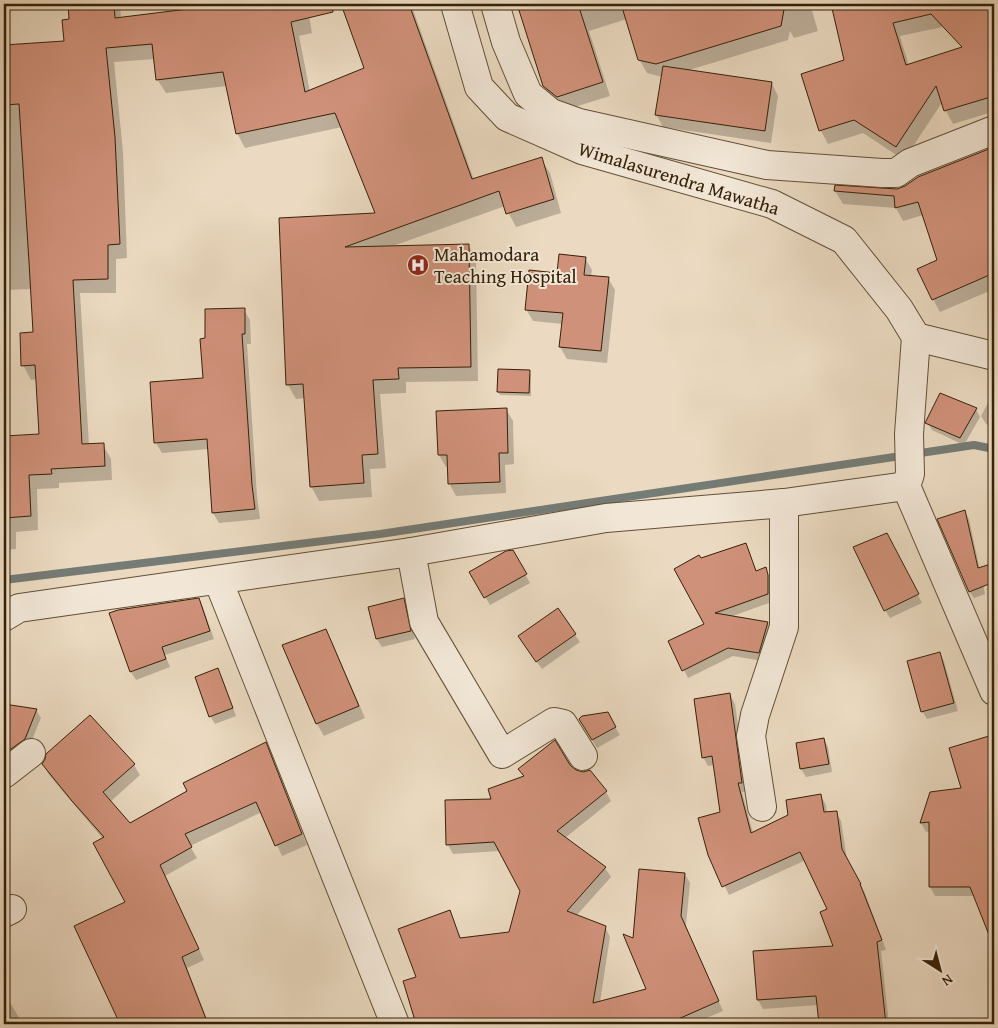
<svg xmlns="http://www.w3.org/2000/svg" width="998" height="1028" font-family="'Gentium Book Plus',serif">
	<rect width="100%" height="100%" fill="#ebdac1"/>
	<filter id="stains"><feTurbulence type="fractalNoise" baseFrequency=".004" numOctaves="4"/><feColorMatrix values="0 0 0 0 .2 0 0 0 0 .09 0 0 0 0 .02 0 0 0 .5 -.17"/></filter>
	<radialGradient id="worn" r=".72"><stop offset=".6" stop-color="#630" stop-opacity="0"/><stop offset="1" stop-color="#630" stop-opacity=".3"/></radialGradient>
	<g fill="#0003">
		<path d="M69,4H120L121,18L188,10L220,4H307L312,33L299,36L310,92L366,69L342,4H411L474,180L541,159L550,173L561,213L516,227L505,206L393,246L468,245L476,259L478,381L406,382V393L380,394L386,468L370,469L372,497L319,501L311,486L305,398L296,399L288,385L280,219L377,214L342,127L245,148L237,133L227,86L166,93L157,79L155,59L114,62L123,152L127,258L116,259V293H80L89,445H103L111,459L112,480L59,483V488L37,489L38,530L16,532V549L4,550V437L40,435L37,379L31,380L23,365L34,334L32,289L4,290V47L66,42L70,20Z"/>
		<path d="M518,4H810L818,31L794,38L790,31L788,40L686,71L772,84L778,96L771,143L663,127L656,114L662,77L647,73L639,59L627,19L589,31L610,96L565,110L552,100L544,86Z"/>
		<path d="M833,4H937L935,5L952,25L900,36L909,66L963,48L970,24L994,44V124L989,113L953,124L946,111L943,101L904,160L863,133L828,144L821,131L803,75L845,61Z"/>
		<path d="M994,148V289L940,312L933,299L938,260L923,215L903,221L896,208L843,204L835,191L897,190L906,187L918,178Z"/>
		<path d="M585,258L592,270L591,277L608,278L615,290L607,363L567,359L560,347L563,324L533,321L526,309L559,274Z"/>
		<path d="M244,310L250,320L251,344H247L257,496L260,519L219,523L213,513L209,449L162,453L156,443L204,379L207,340Z"/>
		<path d="M529,372L531,375V396L500,395L498,392Z"/>
		<path d="M994,392V427L986,424L981,416Z"/>
		<path d="M506,409L513,421L514,464L505,465L506,493L456,496L449,483L448,467H446L439,455L437,412Z"/>
		<path d="M976,409L980,417L964,445L932,430L927,422Z"/>
		<path d="M965,512L969,519L985,594L974,598L970,592Z"/>
		<path d="M891,542L922,603L890,618L885,610Z"/>
		<path d="M745,545L757,572L765,569L770,577L772,584V602L730,617L768,623L772,631L763,661L733,656L688,678L670,642L706,624L700,560Z"/>
		<path d="M512,551L530,583L490,605L471,573Z"/>
		<path d="M199,599L203,607L214,639L165,655L170,667L136,680L131,672L110,614Z"/>
		<path d="M403,600L408,608L415,639L382,647L377,639L370,608Z"/>
		<path d="M994,619V642L992,632Z"/>
		<path d="M325,630L332,642L365,718L324,736L317,724L284,645Z"/>
		<path d="M575,635L580,642L542,669L524,644Z"/>
		<path d="M939,653L944,661L958,711L927,719L922,711Z"/>
		<path d="M217,670L222,678L236,716L215,724L210,716Z"/>
		<path d="M730,695L735,704L747,791L742,792L753,833L789,816L821,796L826,805L827,813L836,812L841,821L847,859L865,893L886,950L881,951L889,1024H821L818,1005L763,1009L758,1000L835,947L829,910L806,860L729,895L709,854L722,813L715,765L708,766L703,757Z"/>
		<path d="M4,705L36,710L41,718L29,747L15,757L4,755Z"/>
		<path d="M607,714L620,735L597,748L580,720Z"/>
		<path d="M90,716L134,765L140,775L110,802L130,824L189,792L265,744L271,754L307,845L282,856L262,812L190,846L197,858L165,876L204,960L187,968L209,1024H116L120,1022L127,902L103,839L49,775L43,764Z"/>
		<path d="M989,737L994,748V940L975,896H935L930,887V831L926,832L921,823L931,793L963,789Z"/>
		<path d="M824,739L828,747L832,772L806,777L801,769Z"/>
		<path d="M569,765L606,792L611,801L565,838L605,868L611,877L576,916L605,927L610,937L600,1002L648,990L634,940L685,874L690,883L686,926L723,1011L692,1024H417L404,982L417,977L449,911L461,939L510,933L521,891L500,851L453,854L448,845L493,800L524,778L520,769Z"/>
		<path d="M4,992L22,1023L19,1024H4Z"/>
	</g>
	<g fill="none" stroke-linecap="round" stroke-linejoin="round">
		<path stroke="#757b75" stroke-width="8" d="M4,580L380,534L974,445L994,449"/>
	</g>
	<g fill="#d0917a" stroke="#352107" fill-rule="evenodd">
		<path d="M68,4H114L115,18L188,9L214,4H332L333,12L291,22L305,92L364,68L341,4H409L472,179L542,157L554,199L506,214L499,191L345,247L469,244L471,367L398,368L399,379L373,380L378,454L362,455L364,483L310,487L303,384L286,385L279,218L375,213L335,113L236,134L223,72L156,80L152,44L106,48L115,137L120,244L108,245V279L73,280L82,444L104,443L105,466L51,469L52,474L29,475L31,516L4,518V436L39,434L35,365L21,366L20,333L33,332L29,262L19,104L4,105V45L64,41L62,20L69,19Z"/>
		<path d="M517,4H578L603,82L557,97L543,86Z"/>
		<path d="M621,4H785L781,26L656,64L638,60Z"/>
		<path d="M831,4H994V96L944,111L936,86L896,147L854,120L819,131L801,74L844,60ZM931,14L962,47L906,65L893,23Z"/>
		<path d="M663,66L772,82L765,131L655,115Z"/>
		<path d="M994,147V273L932,300L917,269L937,260L918,202L895,208L894,196L834,191L835,185L897,189L905,186L918,177Z"/>
		<path d="M559,254L586,257L584,275L609,277L601,351L559,347L563,313L525,310L529,270L557,273Z"/>
		<path d="M245,308V334H242L252,485L255,509L212,513L207,439L154,443L150,382L203,378L200,339L205,338V309Z"/>
		<path d="M498,369L530,370L529,393L497,392Z"/>
		<path d="M940,393L977,408L960,438L925,423Z"/>
		<path d="M507,408L508,453H499L500,482L448,484L447,455H438L436,411Z"/>
		<path d="M965,510L978,568L994,563V582L969,592L937,519Z"/>
		<path d="M887,533L919,594L884,611L853,547Z"/>
		<path d="M746,543L756,571L766,567L768,575V594L715,613L768,622L759,653L728,648L682,671L668,641L704,624L674,569L699,555L701,558Z"/>
		<path d="M513,550L527,574L484,598L469,572L506,551Z"/>
		<path d="M199,598L210,631L162,647L166,659L130,672L109,613L118,610Z"/>
		<path d="M404,598L411,631L376,639L368,607Z"/>
		<path d="M558,608L576,634L536,662L518,636Z"/>
		<path d="M326,629L359,706L316,724L282,645Z"/>
		<path d="M940,652L954,703L921,712L907,661Z"/>
		<path d="M218,668L233,708L209,717L195,677Z"/>
		<path d="M730,693L742,783H738L751,833L788,815L786,800L821,794L824,812L837,811L842,849L861,884H860L882,940L877,942L886,1024H819L816,996L757,1000L753,951L833,946L820,912L827,909L800,852L722,887L708,855L698,818L720,812L712,756L702,758L694,699Z"/>
		<path d="M4,704L37,709L25,739L11,749L4,748Z"/>
		<path d="M608,712L616,727L592,740L579,719L582,716Z"/>
		<path d="M90,715L135,764L103,792L130,823L187,791L183,783L266,742L302,834L275,846L256,802L185,834L192,847L160,865L199,949L182,957L208,1024H120L74,926L125,902L93,843L104,837L72,801L42,764L45,759L46,754Z"/>
		<path d="M989,736L994,752L993,945L970,887H929V822L920,823L930,792L961,788L949,748Z"/>
		<path d="M824,738L829,764L800,769L796,743Z"/>
		<path d="M555,740L570,765L576,770L583,772L590,770L607,791L557,831L606,867L567,911L606,926L593,1003L646,989L623,934L633,938L639,869L685,873L681,916L719,1001L667,1024H416L403,981L416,977L398,929L450,910L460,938L509,932L520,891L494,842L446,845L445,800L491,799L488,789L524,776L518,769Z"/>
	</g>
	<g fill="none" stroke-linecap="round" stroke-linejoin="round">
		<g stroke="#624f36" stroke-width="30">
			<g id="minor">
				<path d="M455,4L479,87L507,117L582,150L772,204L844,240L899,309L916,337L909,434L910,474L906,486L994,691"/>
				<path d="M495,4L506,42L528,94L551,113L579,123L767,165L882,173H896L910,163L994,130"/>
				<path d="M916,337L994,356"/>
				<path d="M411,552L424,622L502,754L554,722L563,724L583,756"/>
				<path d="M218,580L395,1024"/>
				<path d="M4,617L19,608L411,552L606,518L784,503L906,486"/>
				<path d="M4,774L31,753"/>
				<path d="M762,807L751,736L755,715L784,627V503"/>
				<path d="M4,913L12,909"/>
			</g>
		</g>
		<use href="#minor" stroke="#f2e7d7" stroke-width="28"/>
	</g>
	<defs>
		<g id="hospital-disc" transform="scale(1.125)"><circle r="9.5" fill="#8f2418" stroke="#f2e7d7"/><path d="M-5-5h3v3.5h4V-5h3V5h-3V1.5h-4V5h-3Z" fill="#fff"/></g>
	</defs>
	<g fill-rule="evenodd">
		<use href="#hospital-disc" x="418" y="265"/>
	</g>
	<g text-anchor="middle" dominant-baseline="central" stroke-width="4" stroke-linejoin="round" paint-order="stroke">
		<g font-size="19" fill="#352107" stroke="#f2e7d7">
			<text transform="translate(679 178) rotate(17)">Wimalasurendra Mawatha</text>
		</g>
		<g font-size="19" fill="#352107" stroke="#f2e7d7" text-anchor="start">
			<text x="434" y="254">Mahamodara<tspan x="434" dy="22">Teaching Hospital</tspan></text>
		</g>
	</g>
	<rect width="998" height="1028" fill="none" stroke="#ebdac1" stroke-width="20"/>
	<rect x="5" y="5" width="988" height="1018" fill="none" stroke="#352107" stroke-width="2.5"/>
	<rect x="10" y="10" width="978" height="1008" fill="none" stroke="#352107"/>
	<g transform="translate(940 970) rotate(144)" stroke="#f2e7d7" stroke-width="4" paint-order="stroke">
	<path d="M0-4L9 19L0 12L-9 19Z" fill="#352107"/>
	<text y="-8" font-size="14" font-weight="bold" text-anchor="middle" fill="#352107">N</text>
	</g>
	<rect width="100%" height="100%" filter="url(#stains)"/>
	<rect width="100%" height="100%" fill="url(#worn)"/>
</svg>
